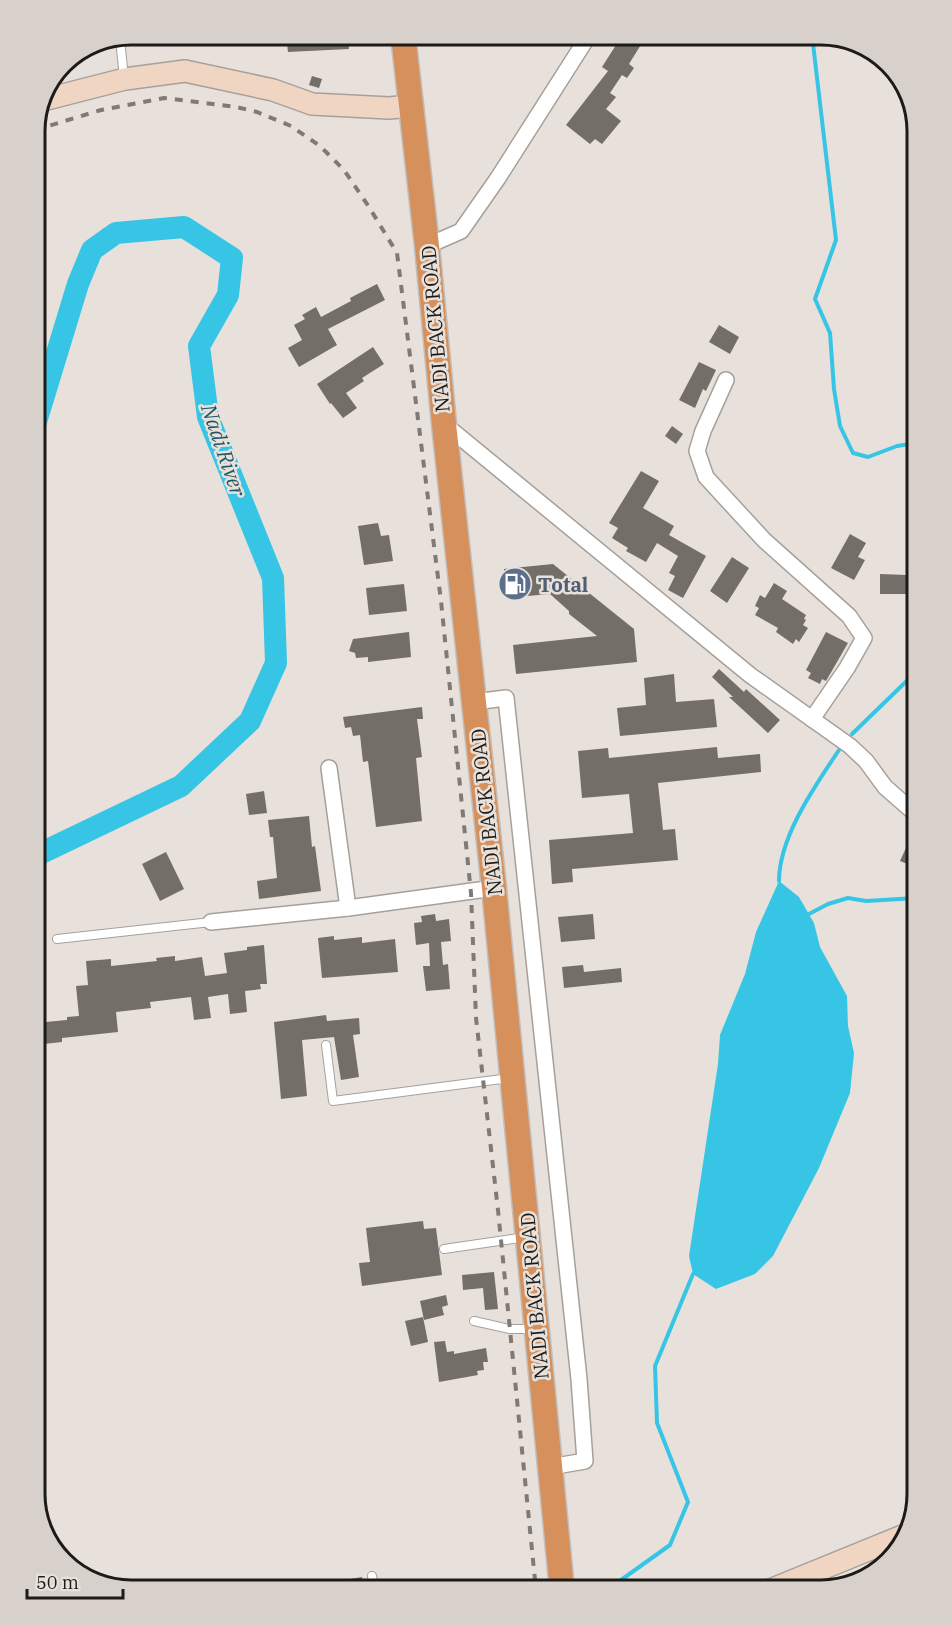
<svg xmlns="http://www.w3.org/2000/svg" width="952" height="1625" font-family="'IBM Plex Serif',serif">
	<rect width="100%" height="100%" fill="#e8e1db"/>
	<path fill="#37c5e6" d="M779,881L799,897L814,923L820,947L847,996L848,1026L854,1053L850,1093L819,1168L773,1256L755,1274L716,1289L693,1274L689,1256L718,1064L720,1035L745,974L756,932Z"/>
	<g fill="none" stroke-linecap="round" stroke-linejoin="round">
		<g stroke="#37c5e6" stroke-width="4">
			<path d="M812,35L836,240L815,299L830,333L834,389L840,426L853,453L868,457L897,446L917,443"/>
			<path d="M852,734L917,671"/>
			<path d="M779,881C779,837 815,786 839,750"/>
			<path d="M809,914L828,904L848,898L866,901L917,898"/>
			<path d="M607,1590L670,1545L688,1502L657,1423L655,1366L693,1274"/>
		</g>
		<path stroke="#37c5e6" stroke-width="22" d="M35,856L181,786L250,721L276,663L273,578L208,417L199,346L228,295L232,258L184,227L116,233L92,250L78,284L35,425"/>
	</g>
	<g fill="#736e68">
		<path d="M286,35H348L349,49L288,52Z"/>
		<path d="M619,35H628L642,43L629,64L634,68L627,78L622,75L610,93L616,97L606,109L621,121L602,144L595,139L590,144L566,125L608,71L602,67L616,45L613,43Z"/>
		<path d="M312,76L322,79L319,88L309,85Z"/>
		<path d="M377,284L385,300L328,329L337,345L299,367L288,348L302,340L294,325L305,319L302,315L316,307L321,317L351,301L350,298Z"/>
		<path d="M719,325L739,337L730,354L709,342Z"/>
		<path d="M373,347L384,364L362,378L364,381L346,393L357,408L343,418L331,403L330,404L317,384Z"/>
		<path d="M699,362L716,370L706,391L703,389L695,408L679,400Z"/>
		<path d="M672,426L683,434L676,444L665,436Z"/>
		<path d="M641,471L659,481L643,508L674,526L669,535L706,556L683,598L668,590L675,576L669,573L678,556L657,543L646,562L626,551L628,548L612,538L618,528L609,523Z"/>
		<path d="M378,523L381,536L389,535L393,561L364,565L358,526Z"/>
		<path d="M850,534L866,543L858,557L865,560L854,580L831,568Z"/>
		<path d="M732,557L749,568L727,603L710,591Z"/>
		<path d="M553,564L634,629L637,662L516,674L513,645L597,636L569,614V611L550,594L506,598L504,569Z"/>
		<path d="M880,574L907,575V594H880Z"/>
		<path d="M774,583L787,591L782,599L806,615L804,619L806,620L803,625L808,628L799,642L796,639L793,644L776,632L778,628L755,615L759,608L755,606L760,595L765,598Z"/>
		<path d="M404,584L407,611L369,615L366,588Z"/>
		<path d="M409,632L411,657L368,662V657L356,658L355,653L349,651L353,639Z"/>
		<path d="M826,632L848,643L826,681L822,679L820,684L808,678L811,673L806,670Z"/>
		<path d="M719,669L744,692L746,689L780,720L768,733L729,697H733L712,677Z"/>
		<path d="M674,674L676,702L714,699L717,727L620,736L617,708L646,705L644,678Z"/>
		<path d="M422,707L423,719H417L422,757L416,758L422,821L376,827L368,761L363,762L360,735L353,736L351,727L345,728L343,717Z"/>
		<path d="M717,747L718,758L760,754L761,772L658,783L663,830L675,829L678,860L572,869L573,882L552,884L549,840L633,833L629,794L582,798L578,751L608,748L609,758Z"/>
		<path d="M264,791L267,813L249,815L246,794Z"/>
		<path d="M309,816L312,847L315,846L321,891L259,899L257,881L277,878L273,837H270L268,820Z"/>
		<path d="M917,824V868L900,861Z"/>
		<path d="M166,852L184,889L160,901L142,864Z"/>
		<path d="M435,914L436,921L449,919L451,941L441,942L443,965L448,964L450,989L426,991L423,966H430L429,943L416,945L414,923L422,922L421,916Z"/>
		<path d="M593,914L595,939L561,942L558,917Z"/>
		<path d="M334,936V940L362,937V943L395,939L398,972L322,978L318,938Z"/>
		<path d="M264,945L267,984H260L261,989L245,991L247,1012L230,1014L228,994L208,997L211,1018L194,1020L191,997L150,1002L151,1008L116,1012L118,1032L62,1038V1042L35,1045V1023L67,1020V1017L79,1016L76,986L88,985L86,961L111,959V966L157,961L156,958L175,956V961L202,957L205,976L227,973L224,953L247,950V947Z"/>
		<path d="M583,965L584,972L621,968L622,982L564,988L562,967Z"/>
		<path d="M326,1015L327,1021L359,1018L360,1034L353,1035L359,1077L341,1080L334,1037L302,1040L307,1096L281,1099L274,1022Z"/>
		<path d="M423,1221L424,1229L436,1228L442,1275L362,1286L359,1263L370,1262L366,1228Z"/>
		<path d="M494,1272L498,1309L485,1310L483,1288L463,1290L462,1275Z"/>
		<path d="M446,1295L448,1305L442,1307L444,1315L424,1320L420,1301Z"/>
		<path d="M423,1317L428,1342L411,1346L405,1321Z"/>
		<path d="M445,1341L447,1352L454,1351V1354L486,1348L488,1362H483L484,1370L477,1371L478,1375L439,1382L434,1342Z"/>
		<path d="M362,1577L364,1590H314V1585Z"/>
	</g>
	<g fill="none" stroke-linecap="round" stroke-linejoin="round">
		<g stroke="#a6a09a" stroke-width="10">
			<g id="service">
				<path d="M120,39L124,78"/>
				<path d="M57,939L211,922"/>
				<path d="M326,1045L333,1101L510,1078"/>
				<path d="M444,1249L526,1237"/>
				<path d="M474,1321L510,1329H532"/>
				<path d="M372,1576L375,1590"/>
			</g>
		</g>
		<g stroke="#a6a09a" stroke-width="18">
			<g id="minor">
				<path d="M427,246L461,231L498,178L589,35"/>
				<path d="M726,380L703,431L697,451L706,477L764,540L849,616L864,638L847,668L812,719"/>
				<path d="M444,424L750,675L850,746L866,761L885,787L917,815"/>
				<path d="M474,702L506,698L579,1379L585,1461L550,1467"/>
				<path d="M329,768L348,908"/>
				<path d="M211,922L348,908L494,888"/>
			</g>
		</g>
		<g stroke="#a6a09a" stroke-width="24">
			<g id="secondary">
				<path d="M47,99L125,79L185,71L273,90L312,104L389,108L410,106"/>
				<path d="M770,1590L905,1535"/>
			</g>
		</g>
		<g stroke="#c0bfbe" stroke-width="27">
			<path id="trunk" d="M403,35L427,246L444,424L494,888L562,1590"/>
		</g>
		<use href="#service" stroke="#fff" stroke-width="8"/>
		<use href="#minor" stroke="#fff" stroke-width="15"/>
		<use href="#secondary" stroke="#f0d6c2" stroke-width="21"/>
		<use href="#trunk" stroke="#d6905b" stroke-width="24"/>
		<path stroke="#7f7a76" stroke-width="4" stroke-dasharray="8 8" stroke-linecap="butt" d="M35,130L101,110L164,98L236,107L257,112L291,126L320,146L344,170L369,207L397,253L441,601L471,893L476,1018L498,1210L536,1590"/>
	</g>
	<defs>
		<g id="fuel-disc" transform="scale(1.725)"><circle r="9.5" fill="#5c6f8a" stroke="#e8e1db"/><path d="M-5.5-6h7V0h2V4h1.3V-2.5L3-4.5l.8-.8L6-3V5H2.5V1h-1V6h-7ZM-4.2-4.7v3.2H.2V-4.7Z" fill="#fff"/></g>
	</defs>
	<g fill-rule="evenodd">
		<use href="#fuel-disc" x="515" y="584"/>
	</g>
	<g text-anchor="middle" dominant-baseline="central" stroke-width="5" stroke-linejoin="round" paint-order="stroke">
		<g font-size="20" fill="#1d1b18" stroke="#e8e1db">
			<text transform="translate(435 329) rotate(-95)">NADI BACK ROAD</text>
			<text transform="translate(486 812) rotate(-96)">NADI BACK ROAD</text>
			<text transform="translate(534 1296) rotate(-95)">NADI BACK ROAD</text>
		</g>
		<g font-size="20" font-weight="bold" fill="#4e5e75" stroke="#e8e1db" text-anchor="start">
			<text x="538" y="584">Total</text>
		</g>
		<g font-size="21" font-style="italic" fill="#1e5664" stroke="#e8e1db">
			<text transform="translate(224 450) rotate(71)">Nadi River</text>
		</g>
	</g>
	<path d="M0 0H952V1625H0ZM131 45H821A86 86 0 0 1 907 131V1494A86 86 0 0 1 821 1580H131A86 86 0 0 1 45 1494V131A86 86 0 0 1 131 45Z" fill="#d8d1cb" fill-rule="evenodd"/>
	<path fill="none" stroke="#1d1b18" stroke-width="3" d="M131 45H821A86 86 0 0 1 907 131V1494A86 86 0 0 1 821 1580H131A86 86 0 0 1 45 1494V131A86 86 0 0 1 131 45Z"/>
	<path d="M27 1589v9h96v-9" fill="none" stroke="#1d1b18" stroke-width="3"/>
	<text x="36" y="1589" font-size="18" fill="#1d1b18" stroke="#e8e1db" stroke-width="4.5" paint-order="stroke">50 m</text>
</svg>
